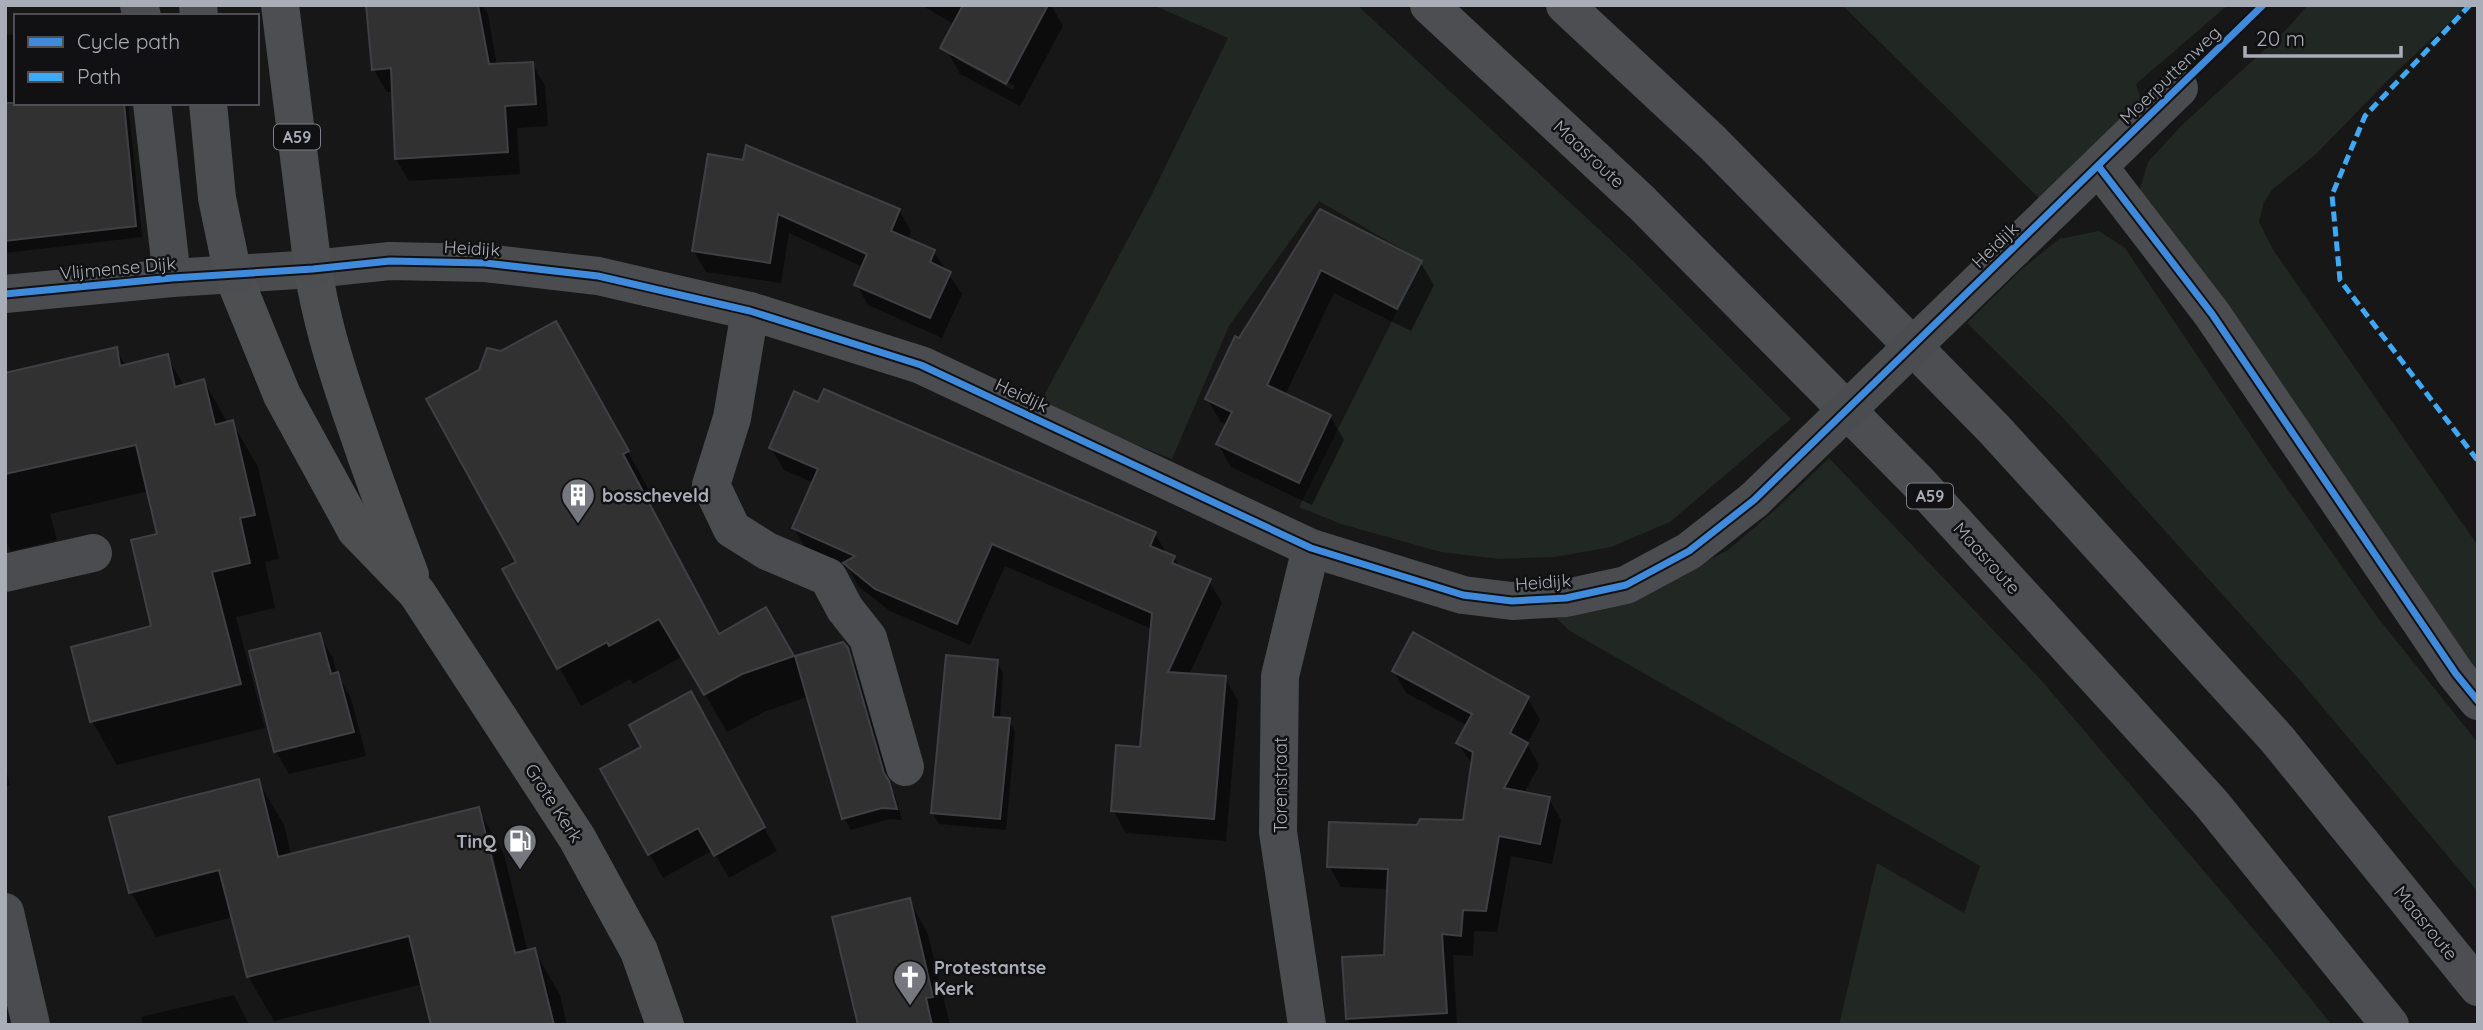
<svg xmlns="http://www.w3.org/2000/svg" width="2483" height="1030" font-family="Quicksand,sans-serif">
	<rect width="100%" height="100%" fill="#171717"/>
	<g fill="#212722">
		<path d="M1153,5H1357L1631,259L1791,419L1670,522L1611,547L1555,557L1499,559L1441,552L1341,524L1299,507L1422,261L1319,201L1229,326L1172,459L1039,405L1151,196L1228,38Z"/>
		<path d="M1842,5H2228L2136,84L2142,102L2045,204Z"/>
		<path d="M2308,5H2468L2393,75L2316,154L2272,190L2264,202L2259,222L2272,248L2478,546V675L2167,243L2140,189L2148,162L2182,125L2286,30Z"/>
		<path d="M2099,231L2125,248L2272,467L2378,618L2478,743V892L2297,677L2063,418L1967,323L2023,268L2059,239Z"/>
		<path d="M1829,458L2041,680L2273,952L2332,1025H1839L1877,863L1964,913L1980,866L1570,631L1556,618L1576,615L1674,578L1728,550L1776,509Z"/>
	</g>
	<g fill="#0007" fill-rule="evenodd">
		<path d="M367,5H482L488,14L497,66L532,63L545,86L548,126L517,128L520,174L409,181L396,159L394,92H387L374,70Z"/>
		<path d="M921,5H1051L1063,26L1020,106L960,74L947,50V36L952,23ZM958,56L1015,86L1013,90L958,60Z"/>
		<path d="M16,34V103H128L142,237L5,253V35Z"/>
		<path d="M709,156L899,210L911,231L908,240L934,252L962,294L942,338L868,305L856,284L863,267L789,233L781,283L706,272L694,251Z"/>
		<path d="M1321,211L1420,262L1434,285L1411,331L1334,293L1285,395L1330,416L1344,440L1312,505L1231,467L1218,444L1227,425L1221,422L1207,399L1240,341Z"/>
		<path d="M116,349L126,366L167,356L184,386L204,381L228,424L232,422L258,467L279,559L265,562L275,608L236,617L265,728L117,765L92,721L153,628L159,535L149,491L50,514L57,540L11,551L5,540V390Z"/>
		<path d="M578,361L649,490L643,493L720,636L766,609L799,666L847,649L854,662L890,786L895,795L902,820L889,819L851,830L844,818L809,696L764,712L727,732L683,656L633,684L630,679L581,706L505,570L518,563Z"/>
		<path d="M771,448L1155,534L1167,554L1174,557L1180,568L1209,581L1222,603L1189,675L1225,678L1238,701L1226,841L1126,833L1113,810L1142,749L1152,629L1005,566L970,645L890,611L858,586L849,569L807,551L794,528L814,483L784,470Z"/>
		<path d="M319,635L333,658L337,674L351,698L366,756L289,774L276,751Z"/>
		<path d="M997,661L1003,673L1000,719L1009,720L1015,732L1006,830L939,824L932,812Z"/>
		<path d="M1394,671L1528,699L1540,720L1527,744L1539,765L1524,794L1549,799L1561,820L1552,864L1511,856L1497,932L1474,931L1473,956L1453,955L1457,1025H1351L1347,1019L1386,956L1389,889L1341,887L1329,866L1418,827L1464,822L1473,766L1458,743L1468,726L1406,693Z"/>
		<path d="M703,716L777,851L729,878L713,850L663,878L602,769Z"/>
		<path d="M5,766L10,785L5,787Z"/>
		<path d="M258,781L284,825L291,855L478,809L504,854L528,952L534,950L560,995L567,1025H433L423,984L274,1021L248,976L233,917L156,937L131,892ZM489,855H493L519,961L516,962Z"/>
		<path d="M909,900L928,934L950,1025H860Z"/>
		<path d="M234,995L249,1025H143L141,1017Z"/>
	</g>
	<g fill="#313132" stroke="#3f4043" stroke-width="2">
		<path d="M366,5H478L489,64L533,62L536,104L505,106L508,152L395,159L391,68L372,70Z"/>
		<path d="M963,5H1048L1006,84L940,48Z"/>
		<path d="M5,103H124L136,226L5,241Z"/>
		<path d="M746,145L900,209L891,231L935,250L930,262L951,272L930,318L854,285L867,254L778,214L770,263L692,251L708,154L743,160Z"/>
		<path d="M1320,209L1422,261L1397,309L1321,270L1267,385L1331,415L1299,483L1216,444L1232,412L1205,399L1235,336L1239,338Z"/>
		<path d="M556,321L629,451L623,454L719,634L766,607L794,656L742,674L704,695L659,619L609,646L607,642L557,669L502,569L516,562L426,399L479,370L487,348L501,351Z"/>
		<path d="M117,347L120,366L168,354L175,387L204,379L215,425L233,420L255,515L240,518L250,563L212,572L241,684L90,722L71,647L151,626L131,540L157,534L136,445L5,474V373Z"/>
		<path d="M824,389L1156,532L1150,546L1175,556L1172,563L1211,579L1168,672L1226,676L1214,819L1111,811L1116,745L1140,747L1152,613L992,544L957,624L875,589L843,563L855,556L792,528L818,469L769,448L794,391L818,402Z"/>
		<path d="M1413,632L1529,697L1510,733L1528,743L1504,788L1550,797L1540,844L1499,836L1486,911L1463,910L1461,936L1442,934L1447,1013L1346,1019L1342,957L1384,955L1388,869L1327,867L1329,822L1417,825L1420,819L1463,820L1473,752L1456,743L1472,714L1392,671Z"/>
		<path d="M320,633L331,674L338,672L354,732L274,752L249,651Z"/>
		<path d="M843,642L848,648L884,773L889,781L897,809L882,808L842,819L795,656Z"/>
		<path d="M946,655L998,660L993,717L1010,718L1000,819L931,813Z"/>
		<path d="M691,691L765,827L714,856L698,828L648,855L600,769L641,747L629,725Z"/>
		<path d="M259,779L278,857L479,807L515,953L535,948L554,1025H431L409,936L247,977L219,870L129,893L109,817Z"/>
		<path d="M910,898L933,997L926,998L932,1025H858L832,917Z"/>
	</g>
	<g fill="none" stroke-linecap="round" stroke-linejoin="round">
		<g stroke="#4b4c4f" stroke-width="38">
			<path d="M139,5L142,16"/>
			<path d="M152,103L172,278"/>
			<path d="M2099,167L2212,314L2456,674L2478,701"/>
			<path d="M2014,248L2179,88"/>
			<path d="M5,294L172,278L313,269L390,261L485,263L598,276L750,311L921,365L1311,548L1463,595L1512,601L1566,598L1626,585L1689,551L1754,500"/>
			<path d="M750,311L732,418L711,485L732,529L767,551L828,577L845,609L868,638L905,767"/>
			<path d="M5,573L93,553"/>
			<path d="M5,912L31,1025"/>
			<path d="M1307,1025L1278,832L1280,676L1311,548"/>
		</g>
		<g stroke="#4e4f51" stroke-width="38">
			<path d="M313,269C321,319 334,361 350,409C369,465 389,520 410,575"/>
			<path d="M233,275L282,395L356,530L417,593L577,838L639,951L665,1025"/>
		</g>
		<g stroke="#4d4e51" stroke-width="38">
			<path d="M198,5L199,16"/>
			<path d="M280,5L313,269"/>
			<path d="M1429,5L1642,203L1917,481L2211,803L2390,1025"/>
			<path d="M1565,5L1712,142L1994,429L2277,739L2478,987"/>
			<path d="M208,103L217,198L233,275"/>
		</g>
		<path stroke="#4b4c4f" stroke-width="38" d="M1754,500L2014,248"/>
		<path stroke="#3fa9f5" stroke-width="5" stroke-dasharray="10 5" stroke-linecap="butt" d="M2470,5L2365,116L2332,195L2340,280L2478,461"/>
		<g stroke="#111113" stroke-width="11">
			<g id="cycleway">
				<path d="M2099,167L2212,314L2456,674L2478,701"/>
				<path d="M5,294L172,278L313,269L390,261L485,263L598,276L750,311L921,365L1311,548L1463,595L1512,601L1566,598L1626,585L1689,551L1754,500L2263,5"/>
			</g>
		</g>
		<use href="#cycleway" stroke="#408adc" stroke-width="7"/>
	</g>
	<defs>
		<g id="building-pin" transform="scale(1.75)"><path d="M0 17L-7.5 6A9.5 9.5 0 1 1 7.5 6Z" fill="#76787f" stroke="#111113"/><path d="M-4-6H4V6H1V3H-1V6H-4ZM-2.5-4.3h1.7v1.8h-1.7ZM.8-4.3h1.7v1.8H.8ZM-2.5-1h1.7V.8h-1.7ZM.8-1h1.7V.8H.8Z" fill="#fff"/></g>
		<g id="fuel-pin" transform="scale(1.75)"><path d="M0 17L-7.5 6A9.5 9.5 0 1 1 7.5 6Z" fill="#76787f" stroke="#111113"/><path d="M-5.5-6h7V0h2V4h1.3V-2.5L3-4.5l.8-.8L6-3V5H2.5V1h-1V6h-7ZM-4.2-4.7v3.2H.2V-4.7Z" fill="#fff"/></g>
		<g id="church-pin" transform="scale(1.75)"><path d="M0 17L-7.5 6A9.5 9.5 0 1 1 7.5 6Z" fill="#76787f" stroke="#111113"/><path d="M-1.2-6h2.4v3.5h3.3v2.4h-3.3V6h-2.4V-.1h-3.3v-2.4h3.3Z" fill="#fff"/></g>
	</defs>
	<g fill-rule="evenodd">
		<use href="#building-pin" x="578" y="495"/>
		<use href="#fuel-pin" x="520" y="841"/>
		<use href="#church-pin" x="910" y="977"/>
	</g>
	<g text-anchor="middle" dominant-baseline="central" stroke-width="5" stroke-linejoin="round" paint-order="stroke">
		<g fill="#111113" stroke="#7b7e86" stroke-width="2">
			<rect x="274" y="124.5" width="46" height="25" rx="5"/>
			<rect x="1907" y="483.5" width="46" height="25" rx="5"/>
		</g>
		<g font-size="16" font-weight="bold" fill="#a9adb7">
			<text x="297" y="137">A59</text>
			<text x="1930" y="496">A59</text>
		</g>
		<g font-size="18" fill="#a9adb7" stroke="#111113">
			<text transform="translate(2170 75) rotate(-44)">Moerputtenweg</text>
			<text transform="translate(1589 154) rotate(43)">Maasroute</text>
			<text transform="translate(1995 245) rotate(-44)">Heidijk</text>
			<text transform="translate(472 248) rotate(3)">Heidijk</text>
			<text transform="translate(118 268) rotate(-5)">Vlijmense Dijk</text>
			<text transform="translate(1022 395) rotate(25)">Heidijk</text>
			<text transform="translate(1987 558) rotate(48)">Maasroute</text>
			<text transform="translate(1543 582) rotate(-4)">Heidijk</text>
			<text transform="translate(1280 785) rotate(-90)">Torenstraat</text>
			<text transform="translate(554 803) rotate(57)">Grote Kerk</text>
			<text transform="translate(2426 923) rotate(51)">Maasroute</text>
		</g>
		<g font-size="18" font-weight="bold" fill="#a9adb7" stroke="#111113" text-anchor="start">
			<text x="602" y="495">bosscheveld</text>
			<text x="496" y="841" text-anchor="end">TinQ</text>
			<text x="934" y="967">Protestantse<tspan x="934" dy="21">Kerk</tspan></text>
		</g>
	</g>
	<rect width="2483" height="1030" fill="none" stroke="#a9adb7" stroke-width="14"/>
	<rect x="14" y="14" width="245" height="91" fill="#111113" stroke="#4e4f55" stroke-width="2"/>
	<rect x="28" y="37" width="35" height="10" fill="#408adc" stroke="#4e4f55" stroke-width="2"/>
	<text x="77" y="49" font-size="21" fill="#a9adb7">Cycle path</text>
	<rect x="28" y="72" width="35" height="10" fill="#3fa9f5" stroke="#4e4f55" stroke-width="2"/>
	<text x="77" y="84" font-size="21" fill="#a9adb7">Path</text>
	<path d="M2245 46v10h156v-10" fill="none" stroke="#a9adb7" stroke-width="3.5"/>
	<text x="2256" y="46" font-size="21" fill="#a9adb7" stroke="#111113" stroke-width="5" paint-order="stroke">20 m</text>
</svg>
